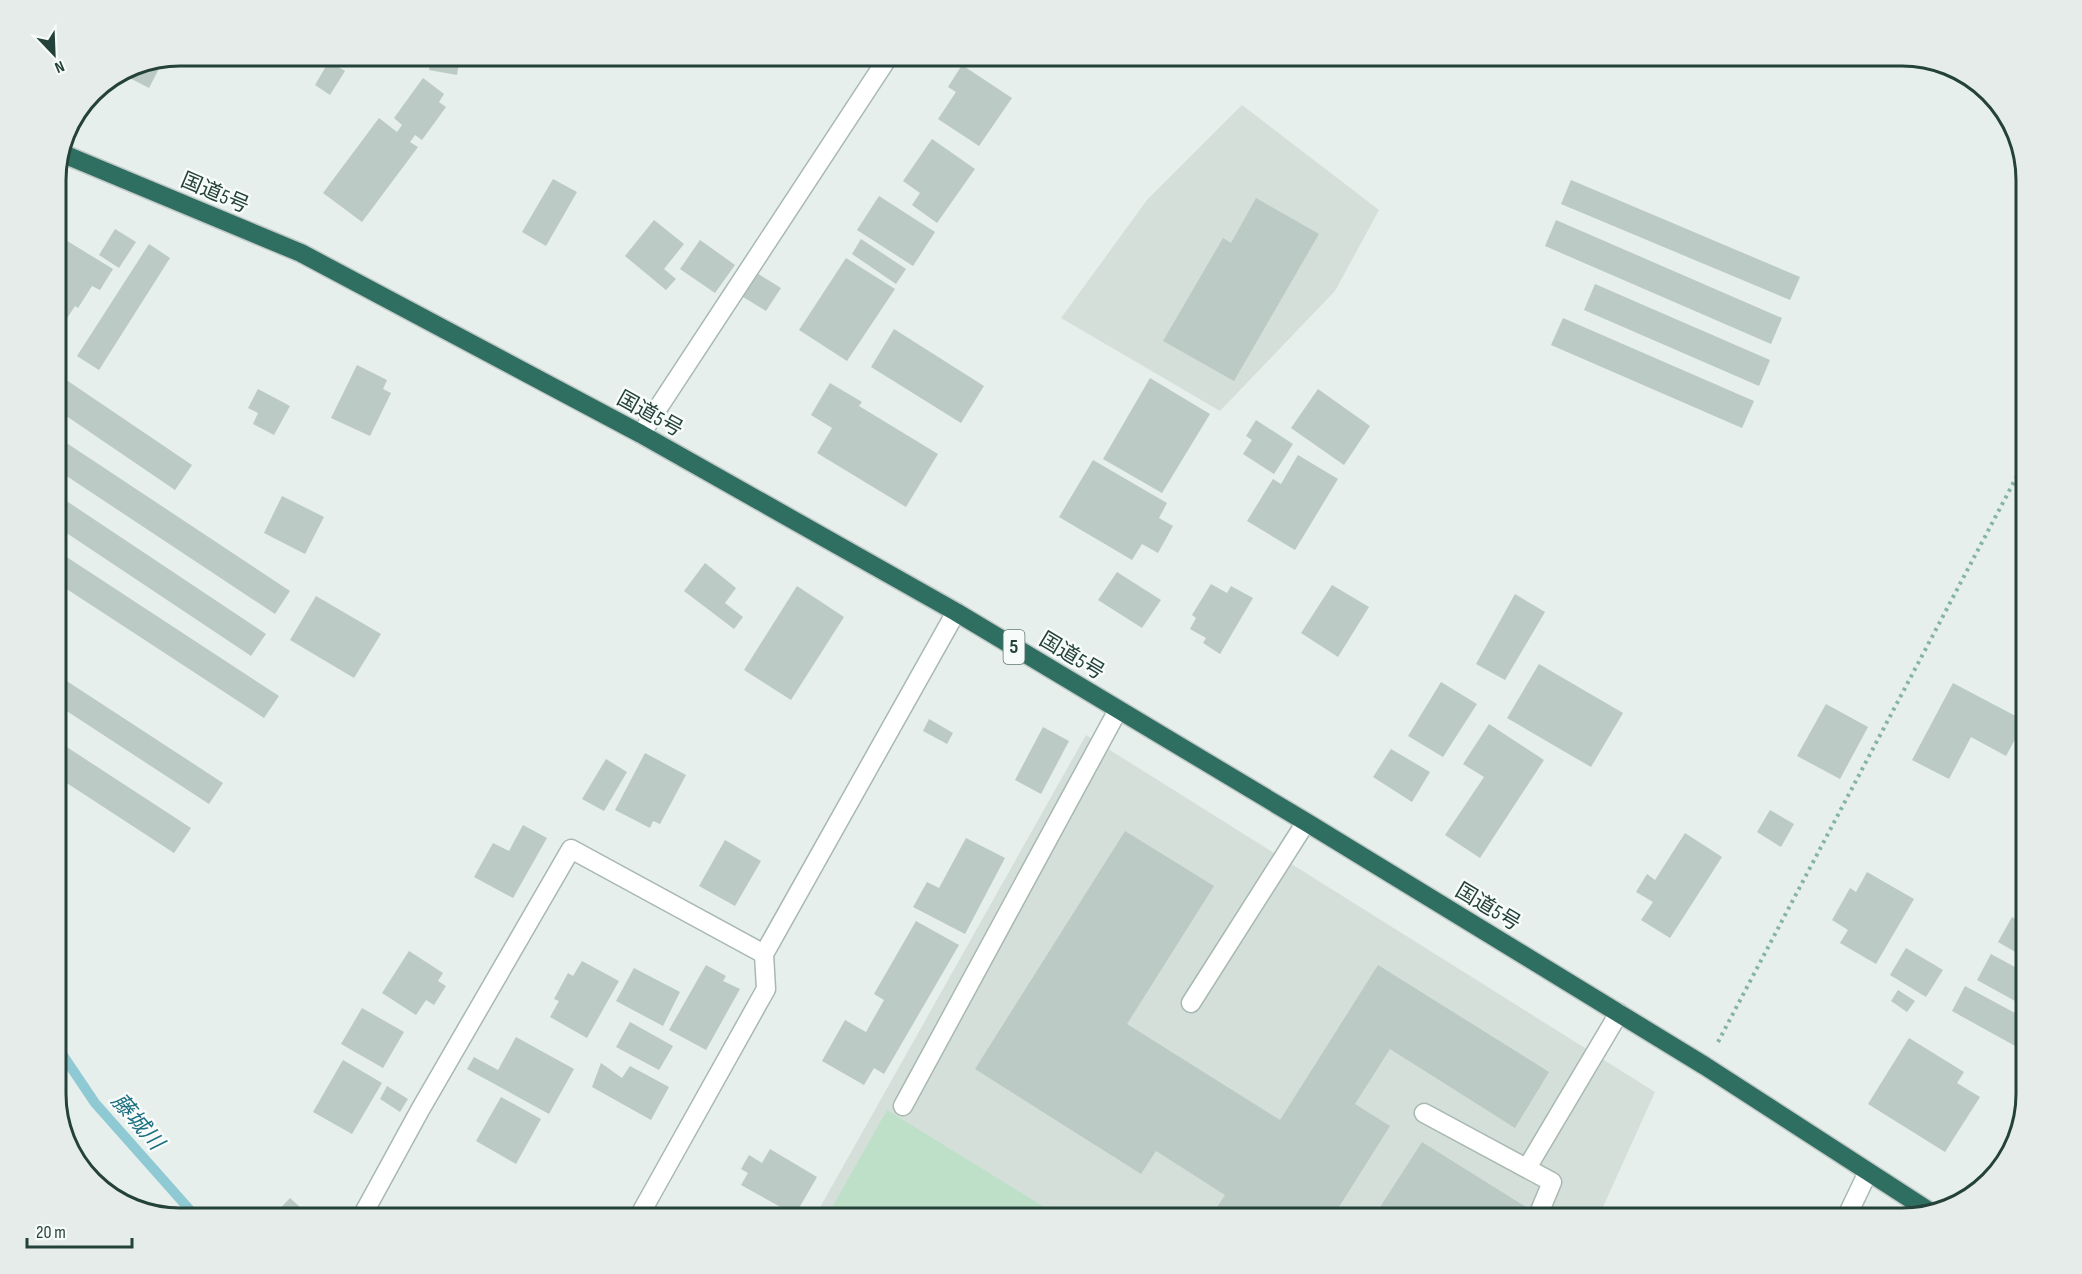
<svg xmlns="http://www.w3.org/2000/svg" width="2082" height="1274" font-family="'Sofia Sans Condensed','Noto Sans JP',sans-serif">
	<rect width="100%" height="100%" fill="#e6efeb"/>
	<g fill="#d4dfda">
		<path d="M1242,105L1379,210L1335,291L1220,411L1061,318L1147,200Z"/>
		<path d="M1086,735L1655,1092L1598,1218H814Z"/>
	</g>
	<path fill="#bfe0c8" d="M887,1110L1062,1218H826Z"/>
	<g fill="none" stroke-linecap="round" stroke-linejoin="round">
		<path stroke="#8ec9d4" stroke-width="10" d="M56,1045L95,1103L197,1218"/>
	</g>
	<g fill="#bbcac4">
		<path d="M431,57L459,62L457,75L429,70Z"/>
		<path d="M164,59L149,88L120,73L133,65Z"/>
		<path d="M329,61L345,71L330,95L315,85Z"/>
		<path d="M962,65L1012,98L979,146L938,119L956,92L948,87Z"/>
		<path d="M423,78L444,94L439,102L446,107L422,140L415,135L410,142L418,147L362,222L323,193L379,118L397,132L402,125L394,118Z"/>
		<path d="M932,139L975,169L937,223L912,205L920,193L903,181Z"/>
		<path d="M553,179L577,192L546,246L522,232Z"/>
		<path d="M1571,180L1800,277L1790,300L1561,204Z"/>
		<path d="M879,196L935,232L913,266L857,230Z"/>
		<path d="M1256,198L1319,234L1234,381L1163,341L1223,238L1231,243Z"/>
		<path d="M654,220L684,244L664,269L676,279L666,290L625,256Z"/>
		<path d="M1556,220L1782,318L1771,344L1545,246Z"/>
		<path d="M115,229L136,242L119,268L99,255Z"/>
		<path d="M64,239L113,269L100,290L92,286L78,308L75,306L58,332L56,330V252Z"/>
		<path d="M861,239L906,269L896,284L852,254Z"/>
		<path d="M700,240L735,265L715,293L680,269Z"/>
		<path d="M149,244L170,258L99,370L77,356Z"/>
		<path d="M846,258L895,289L847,361L799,330Z"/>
		<path d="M757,273L781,288L766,311L743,297Z"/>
		<path d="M1595,284L1770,360L1759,386L1584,310Z"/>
		<path d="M1563,318L1754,401L1742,428L1551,345Z"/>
		<path d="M894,329L984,386L961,423L871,367Z"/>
		<path d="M357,365L387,380L383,389L391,393L370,436L331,418Z"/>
		<path d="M56,373L192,465L175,490L56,409Z"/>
		<path d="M1150,378L1210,414L1162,493L1103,459Z"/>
		<path d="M830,383L862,402L859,406L938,454L906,507L817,453L832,428L811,415Z"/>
		<path d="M258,389L290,406L274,435L253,424L258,413L248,408Z"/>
		<path d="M1318,389L1370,426L1344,465L1291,428Z"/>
		<path d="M1256,420L1293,444L1274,474L1243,454L1252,440L1246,436Z"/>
		<path d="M56,436L290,591L275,614L56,469Z"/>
		<path d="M1298,455L1338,479L1295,550L1247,521L1273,479L1281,484Z"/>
		<path d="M1093,460L1167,503L1159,518L1173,526L1158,553L1142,544L1132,560L1059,517Z"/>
		<path d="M56,494L266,634L251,656L56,526Z"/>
		<path d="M282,496L324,517L305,554L264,533Z"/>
		<path d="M56,550L279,696L264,718L56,582Z"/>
		<path d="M705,563L736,588L725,603L743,617L734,629L684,591Z"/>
		<path d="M1117,572L1161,600L1142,628L1098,600Z"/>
		<path d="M1211,584L1227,593L1231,586L1253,598L1220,654L1203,643L1206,638L1190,629L1196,618L1192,615Z"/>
		<path d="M1332,585L1369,607L1338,657L1301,633Z"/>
		<path d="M797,586L844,617L791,700L744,670Z"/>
		<path d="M1515,594L1545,612L1505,680L1476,664Z"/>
		<path d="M316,596L381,634L354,678L290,640Z"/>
		<path d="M1539,664L1623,713L1591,767L1507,718Z"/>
		<path d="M56,674L223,783L209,804L56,704Z"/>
		<path d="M1441,682L1477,704L1443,757L1408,736Z"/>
		<path d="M1953,683L2025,721L2006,756L1971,737L1949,779L1912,760Z"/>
		<path d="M1826,704L1868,727L1840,779L1797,756Z"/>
		<path d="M929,719L953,733L947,744L923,731Z"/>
		<path d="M1489,724L1544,760L1480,858L1445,835L1484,777L1463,764Z"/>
		<path d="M1043,727L1069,741L1041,794L1015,780Z"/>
		<path d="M56,740L191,828L174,853L56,776Z"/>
		<path d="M1391,749L1430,772L1412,802L1373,777Z"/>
		<path d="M645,753L686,775L660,824L653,821L650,828L615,810Z"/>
		<path d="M606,759L627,772L604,811L582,799Z"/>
		<path d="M2026,795V818L2017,812Z"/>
		<path d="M1770,810L1794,824L1781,847L1757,832Z"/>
		<path d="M523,825L547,838L513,898L474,877L493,843L509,851Z"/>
		<path d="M1125,831L1214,886L1127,1024L1280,1120L1378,965L1549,1072L1515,1128L1390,1049L1355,1104L1390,1126L1332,1218H1210L1225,1195L1156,1151L1141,1174L975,1069Z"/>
		<path d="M1685,833L1722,857L1670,938L1641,920L1653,902L1636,892L1647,874L1655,880Z"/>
		<path d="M966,838L1005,858L965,934L913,907L927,882L939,888Z"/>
		<path d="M725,840L761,861L735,906L699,886Z"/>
		<path d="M1867,872L1914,899L1876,964L1840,943L1848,930L1832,920L1850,888L1856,892Z"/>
		<path d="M2012,917L2026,925V958L1998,942Z"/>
		<path d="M916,921L959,945L884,1074L874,1068L864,1085L822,1061L845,1020L866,1032L884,1000L874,994Z"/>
		<path d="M1906,948L1943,970L1926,997L1890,975Z"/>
		<path d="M409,951L443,973L438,981L446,986L434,1005L426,1000L416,1015L382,993Z"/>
		<path d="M1991,954L2026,973V1007L1977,980Z"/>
		<path d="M582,961L619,981L587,1038L550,1017L559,1001L554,999L568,973L573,976Z"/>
		<path d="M706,965L726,976L723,981L740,989L706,1050L669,1030Z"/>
		<path d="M634,968L680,992L663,1026L616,1001Z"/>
		<path d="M1965,986L2026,1019V1052L1952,1011Z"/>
		<path d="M1898,990L1915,1001L1907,1012L1891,1001Z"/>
		<path d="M362,1008L404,1032L383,1068L341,1044Z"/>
		<path d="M630,1022L673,1046L659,1070L616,1047Z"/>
		<path d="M516,1037L574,1069L549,1114L467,1069L474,1057L498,1070Z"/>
		<path d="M1909,1038L1964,1072L1957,1083L1980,1097L1945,1152L1868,1104Z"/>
		<path d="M343,1060L382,1083L352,1134L313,1112Z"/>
		<path d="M601,1063L622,1078L630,1066L669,1087L651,1120L592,1087Z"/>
		<path d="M387,1086L408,1099L400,1112L380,1099Z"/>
		<path d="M501,1097L541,1119L516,1164L476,1141Z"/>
		<path d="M1422,1142L1526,1207L1518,1218H1373Z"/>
		<path d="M770,1149L817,1177L795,1215L741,1185L748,1173L741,1169L749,1155L762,1163Z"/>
		<path d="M290,1198L311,1217L310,1218H271Z"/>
	</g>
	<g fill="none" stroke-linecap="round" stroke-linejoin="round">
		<g stroke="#a8b8b2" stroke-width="21">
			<g id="minor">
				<path d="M641,434L889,56"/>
				<path d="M1191,1003L1306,822"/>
				<path d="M903,1106L1118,710"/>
				<path d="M1424,1113L1552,1182L1537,1218"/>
				<path d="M1527,1168L1619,1013"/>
				<path d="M361,1218L420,1110L571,849L764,954"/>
				<path d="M638,1218L766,989L764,954L956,612"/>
				<path d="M1846,1218L1868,1172"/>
			</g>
		</g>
		<g stroke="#c2cac8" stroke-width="21">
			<path id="highway" d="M61,153L301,253L641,434L956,612L1306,822L1705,1066L1929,1211"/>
		</g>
		<path stroke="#86b3a5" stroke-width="4" stroke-dasharray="3 4.5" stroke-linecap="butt" d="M1718,1042L2026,459"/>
		<use href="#minor" stroke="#fff" stroke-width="18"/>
		<use href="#highway" stroke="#2f6f62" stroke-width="18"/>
	</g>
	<g text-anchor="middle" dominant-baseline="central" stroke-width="5" stroke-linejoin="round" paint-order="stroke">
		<rect fill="#f7fbf9" stroke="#637a73" stroke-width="1.5" x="1003.5" y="630" width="21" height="34" rx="4.5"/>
		<g font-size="20" font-weight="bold" fill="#24423a">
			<text x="1014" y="647">5</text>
		</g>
		<g font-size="21" fill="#24423a" stroke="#f7fbf9">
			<text transform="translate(215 193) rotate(23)">国道5号</text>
			<text transform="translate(650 414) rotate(29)">国道5号</text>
			<text transform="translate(1072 656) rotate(31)">国道5号</text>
			<text transform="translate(1488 907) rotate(31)">国道5号</text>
		</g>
		<g font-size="22" font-style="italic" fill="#1c6f80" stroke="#f7fbf9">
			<text transform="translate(137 1122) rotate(49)">藤城川</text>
		</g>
	</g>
	<path d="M0 0H2082V1274H0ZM180 66H1902A114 114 0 0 1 2016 180V1094A114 114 0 0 1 1902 1208H180A114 114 0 0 1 66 1094V180A114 114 0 0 1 180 66Z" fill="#e6ecea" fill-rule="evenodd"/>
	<path fill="none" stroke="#24423a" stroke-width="3" d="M180 66H1902A114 114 0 0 1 2016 180V1094A114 114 0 0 1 1902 1208H180A114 114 0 0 1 66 1094V180A114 114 0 0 1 180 66Z"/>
	<g transform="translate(54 54) rotate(157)" stroke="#f7fbf9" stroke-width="4.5" paint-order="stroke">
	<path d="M0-4.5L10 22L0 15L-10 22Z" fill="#24423a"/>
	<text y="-9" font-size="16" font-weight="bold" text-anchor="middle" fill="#24423a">N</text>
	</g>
	<path d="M27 1238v9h105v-9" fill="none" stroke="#24423a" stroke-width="3"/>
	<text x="36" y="1238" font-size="18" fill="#24423a" stroke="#f7fbf9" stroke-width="4.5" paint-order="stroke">20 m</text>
</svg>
